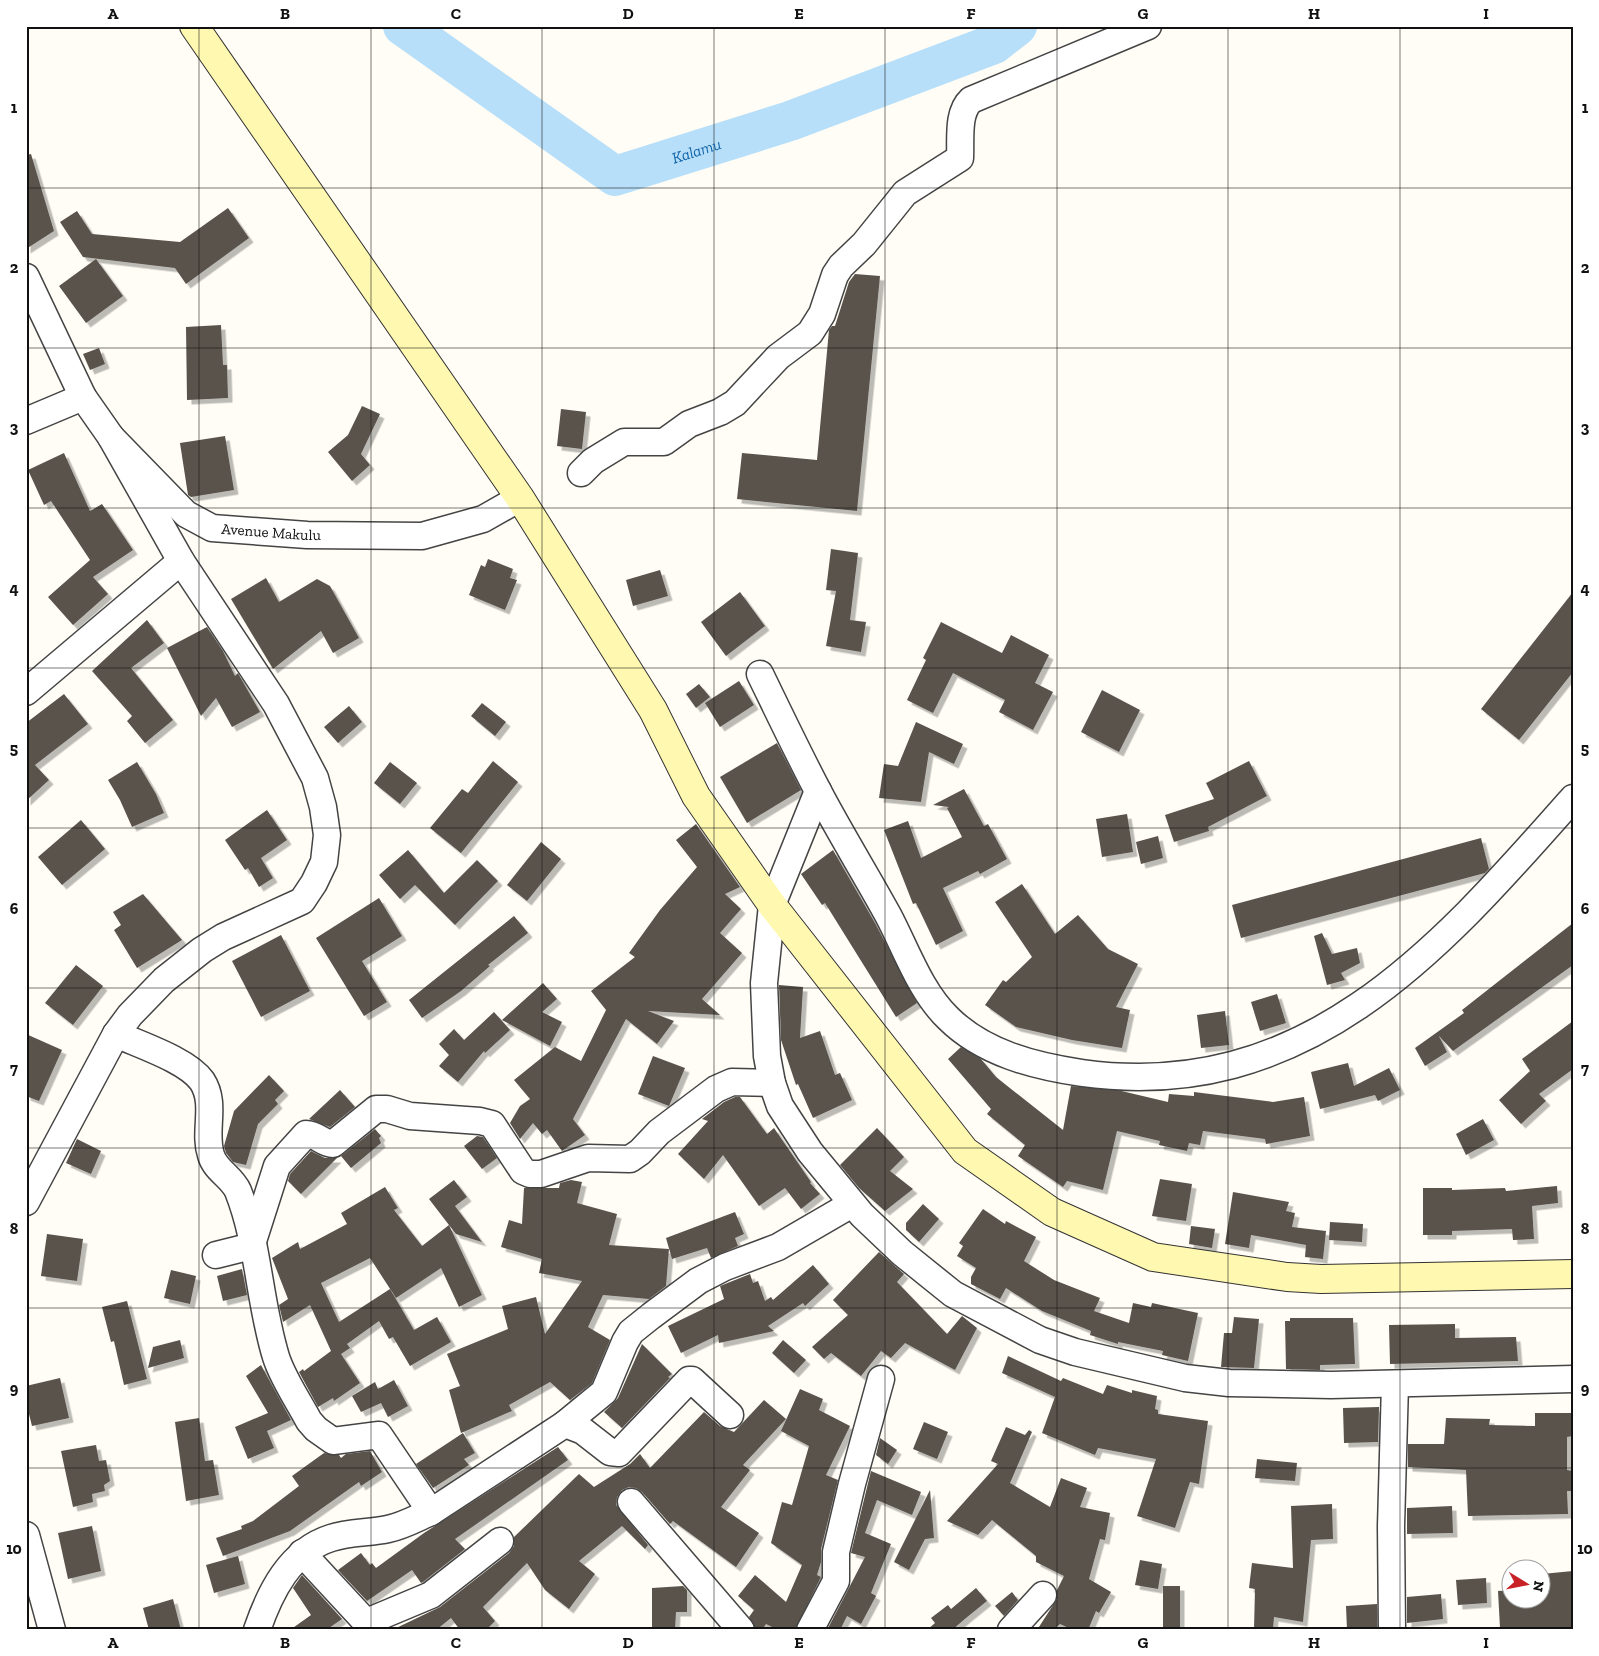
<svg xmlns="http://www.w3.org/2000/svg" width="1599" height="1656" font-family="'Zilla Slab',serif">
	<defs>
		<filter id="shadow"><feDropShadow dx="4.5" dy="4.5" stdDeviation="0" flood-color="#0004"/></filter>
	</defs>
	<rect width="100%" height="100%" fill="#fffdf5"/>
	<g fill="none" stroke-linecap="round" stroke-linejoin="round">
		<path stroke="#b7dff9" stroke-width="40" id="s1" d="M403,26L615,176L790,121L994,44L1017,26"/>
	</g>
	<g fill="#5a524c" filter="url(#shadow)">
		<path d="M31,154L54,231L26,249V155Z"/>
		<path d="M228,208L249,238L186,284L175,268L83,257L60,222L77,211L92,234L180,242Z"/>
		<path d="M96,259L123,296L86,323L59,286Z"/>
		<path d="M855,274L880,276L857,511L737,499L742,453L817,460L829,330L832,326H835L849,282Z"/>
		<path d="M221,325L223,365H227L228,398L187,400L186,327Z"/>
		<path d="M99,348L105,364L90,370L83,354Z"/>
		<path d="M362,406L380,414L361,454L370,465L352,481L328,452L348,435Z"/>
		<path d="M561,409L586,412L582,449L557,446Z"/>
		<path d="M225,436L234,490L191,497L188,495L180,443Z"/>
		<path d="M64,453L90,511L102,504L133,550L93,577L108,594L73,625L48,597L90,560L51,501L44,505L28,470Z"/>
		<path d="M831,549L858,553L850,620L866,622L861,652L826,646L836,591L826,590Z"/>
		<path d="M488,559L513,569L510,578L517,580L505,610L469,595L481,565L485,567Z"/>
		<path d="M660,570L668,596L633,606L626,580Z"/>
		<path d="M266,578L279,602L317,579L330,586L359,638L333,653L321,631L273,669L231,599Z"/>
		<path d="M740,592L765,626L726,656L701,622Z"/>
		<path d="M1573,592V672L1519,740L1481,709Z"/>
		<path d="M147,620L164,643L131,668L173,720L145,743L127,721L132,716L92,671Z"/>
		<path d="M941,622L1002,653L1011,635L1049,655L1035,683L1053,692L1033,730L999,712L1005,700L953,673L933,713L907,700L926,660L923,658Z"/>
		<path d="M207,627L223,651L235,676L238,673L260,712L232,727L216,698L201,716L167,648Z"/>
		<path d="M739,681L754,705L720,727L705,703Z"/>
		<path d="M699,684L710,697L696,708L686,694Z"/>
		<path d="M1102,690L1140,710L1119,752L1081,732Z"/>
		<path d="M64,694L88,724L35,765L49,780L26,801V723Z"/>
		<path d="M482,703L506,722L495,736L471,716Z"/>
		<path d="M349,706L362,722L338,743L324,727Z"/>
		<path d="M916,722L963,744L954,764L929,752L921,802L879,798L884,764L898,766Z"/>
		<path d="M777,743L801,790L747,823L720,777Z"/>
		<path d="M493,761L518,782L461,853L430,828L462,789L468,793Z"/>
		<path d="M1249,761L1267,796L1208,827L1209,831L1174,842L1165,815L1214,799L1206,783Z"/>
		<path d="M137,762L156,794L164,813L132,827L120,800L108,780Z"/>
		<path d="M390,762L417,783L400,804L374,783Z"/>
		<path d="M964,789L984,826L988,824L1007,859L980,874L978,871L943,888L963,931L936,945L916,903L913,904L884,830L908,821L921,858L962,837L947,808L949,807L933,805Z"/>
		<path d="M267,810L287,840L261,858L273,878L259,887L248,868L245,870L225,840Z"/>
		<path d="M1127,814L1133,852L1102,857L1096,819Z"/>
		<path d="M81,820L105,849L62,885L38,857Z"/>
		<path d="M696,824L740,887L725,894L741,909L720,933L742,953L702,999L720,1015L648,1011L674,1021L657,1044L626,1019L573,1119L585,1135L562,1151L547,1130L542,1134L533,1123L520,1139L510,1123L520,1106L530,1099L514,1080L555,1047L581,1061L606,1010L591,991L635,957L629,953L660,910L697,867L676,840Z"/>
		<path d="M1158,836L1163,858L1141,864L1136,842Z"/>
		<path d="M1481,838L1489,869L1485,873L1241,938L1232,905Z"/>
		<path d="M541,842L561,859L527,901L507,885Z"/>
		<path d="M408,850L444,893L477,860L498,881L455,925L415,885L400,899L379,875Z"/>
		<path d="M833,850L875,923L917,1003L896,1017L825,903L822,905L801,874Z"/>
		<path d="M1022,884L1055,934L1078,915L1108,949L1138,964L1116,1007L1130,1010L1122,1048L1072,1040L1016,1027L985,1005L1003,980L1006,982L1032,957L995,902Z"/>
		<path d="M143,894L182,940L137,968L114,930L121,925L113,912Z"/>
		<path d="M379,898L402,936L362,961L387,1002L364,1016L316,938Z"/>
		<path d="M514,916L528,933L488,965L490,966L461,991L422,1018L409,1000Z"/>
		<path d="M1573,923V965L1453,1051L1439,1036L1447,1052L1425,1066L1415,1048L1464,1013L1462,1010Z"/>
		<path d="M1322,933L1332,954L1357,948L1360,963L1341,973L1345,980L1327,985L1314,936Z"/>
		<path d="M281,935L310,991L261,1017L232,961Z"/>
		<path d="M76,965L103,986L73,1025L45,1003Z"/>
		<path d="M543,983L557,999L542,1012L562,1022L550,1046L502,1020Z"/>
		<path d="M779,985L803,987L800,1038L820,1031L835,1075L840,1073L852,1100L813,1118L798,1084L796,1085L781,1040Z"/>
		<path d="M1277,994L1286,1023L1260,1031L1251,1002Z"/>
		<path d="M1225,1011L1229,1045L1201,1048L1197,1015Z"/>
		<path d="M494,1012L510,1030L485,1053L484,1051L458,1082L439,1066L449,1055L439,1044L454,1029L464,1040Z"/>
		<path d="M1573,1021V1069L1539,1094L1546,1101L1521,1124L1499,1100L1530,1071L1522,1059Z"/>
		<path d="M26,1034L62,1050L39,1101L26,1096Z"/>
		<path d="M961,1047L981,1059L996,1077L1063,1130L1071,1086L1113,1089L1168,1102L1169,1094L1194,1096V1092L1273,1102L1304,1097L1310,1136L1266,1144L1265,1139L1203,1131L1200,1145L1189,1143L1187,1151L1159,1145L1160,1141L1117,1131L1103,1190L1067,1181L1063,1187L1018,1156L1025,1145L987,1114L991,1109L948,1059Z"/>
		<path d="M653,1056L685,1068L669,1106L638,1094Z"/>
		<path d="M1348,1063L1354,1086L1389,1068L1400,1090L1378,1101L1375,1095L1320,1109L1311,1072Z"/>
		<path d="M269,1075L284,1091L275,1100L278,1104L258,1124L246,1165L233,1162L226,1153L224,1146L234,1111Z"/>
		<path d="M340,1090L355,1107L330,1127L309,1119Z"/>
		<path d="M735,1097H740L767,1134L774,1128L811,1182L810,1183L820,1194L801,1209L785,1188L759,1206L723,1155L704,1179L678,1154L708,1121L702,1119L724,1102Z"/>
		<path d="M1483,1119L1494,1140L1466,1155L1456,1134Z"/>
		<path d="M877,1128L904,1157L890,1171L913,1189L885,1211L859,1188L840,1165Z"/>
		<path d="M375,1129L381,1136L379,1138L381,1143L351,1168L341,1156Z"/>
		<path d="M477,1136L483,1137L497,1158L482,1169L464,1146Z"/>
		<path d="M77,1139L101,1151L91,1174L66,1163Z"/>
		<path d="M311,1151L325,1158H337L301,1194L288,1181L290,1174Z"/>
		<path d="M1160,1179L1192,1184L1186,1221L1152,1216Z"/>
		<path d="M454,1180L467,1197L455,1206L482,1242L456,1234L449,1225L482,1295L459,1307L441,1268L396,1298L370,1258L321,1283L339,1322L390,1289L414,1330L437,1317L451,1342L410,1366L393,1337L389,1339L379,1321L347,1344L350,1348L341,1354L360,1383L334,1401L333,1398L318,1407L299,1372L303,1369L304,1371L331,1351L310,1305L283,1322L279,1305L288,1299L272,1258L298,1242L300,1249L347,1224L341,1213L385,1187L398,1208L394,1210L422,1246L449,1225L429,1199Z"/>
		<path d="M571,1180L582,1182L577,1203L617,1214L609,1245L669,1249L666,1286L649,1299L603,1295L588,1327L610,1340L592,1383L570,1400L550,1382L509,1405L512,1411L461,1433L449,1390L460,1386L447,1354L508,1329L502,1306L536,1297L545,1334L582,1281L539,1273L542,1259L501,1247L509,1220L522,1224L524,1188H559L560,1183Z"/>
		<path d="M1557,1186L1558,1203L1532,1206L1534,1239L1513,1240L1512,1229L1452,1231V1235H1423V1188H1452V1190L1505,1188L1506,1191Z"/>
		<path d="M1233,1192L1289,1202L1286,1211L1295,1213L1292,1227L1326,1231L1323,1259L1305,1257L1306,1245L1251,1235L1249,1248L1225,1244Z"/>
		<path d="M923,1204L939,1219L919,1242L906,1230V1223Z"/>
		<path d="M983,1209L1005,1224L1006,1221L1036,1237L1024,1261L1054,1280L1100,1298L1094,1311L1129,1323L1133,1303L1151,1307L1152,1303L1198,1313L1188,1361L1162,1355L1163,1351L1118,1342V1344L1090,1335L1091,1331L1042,1311L1006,1288L1000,1299L971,1284V1277L976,1268L957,1256L963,1246L959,1243Z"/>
		<path d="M735,1212L744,1234L735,1238L738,1246L711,1258L707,1248L672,1259L666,1238Z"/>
		<path d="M1330,1222L1363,1224L1362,1242L1329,1240Z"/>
		<path d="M1191,1226L1215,1229L1212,1248L1189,1244Z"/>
		<path d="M47,1234L83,1239L77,1281L41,1276Z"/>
		<path d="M879,1252L904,1274L897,1282L947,1334L962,1316L977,1328L955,1370L905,1343L891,1358L881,1351L861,1376L831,1353L824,1359L812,1347L848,1315L833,1300Z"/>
		<path d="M813,1265L829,1284L805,1306L803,1303L768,1326L774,1331L719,1343L718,1335L681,1353L668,1326L724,1299L720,1286L750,1274L753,1283L758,1281L765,1301L771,1297L773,1300Z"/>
		<path d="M242,1269L247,1295L223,1301L217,1276Z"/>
		<path d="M171,1270L196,1276L190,1304L164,1298Z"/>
		<path d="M127,1301L147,1379L124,1385L114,1341L111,1342L102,1307Z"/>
		<path d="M1234,1317L1259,1319L1254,1368L1221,1367L1224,1333H1232Z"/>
		<path d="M1290,1318H1353L1355,1364L1320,1365V1370L1286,1369L1285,1321H1290Z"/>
		<path d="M1455,1324V1338L1516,1337L1518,1361L1390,1364L1389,1325Z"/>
		<path d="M180,1340L184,1358L148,1368L153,1347Z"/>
		<path d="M783,1340L806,1360L794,1373L772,1353Z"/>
		<path d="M642,1344L672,1374L668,1377L670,1378L622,1428L604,1412L618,1398Z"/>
		<path d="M1008,1356L1061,1381L1063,1378L1103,1394L1107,1385L1132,1393V1390L1157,1396L1155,1409L1158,1410V1414L1208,1421L1199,1484L1190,1482L1175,1528L1137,1516L1156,1459L1098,1448L1095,1455L1042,1433L1055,1397L1002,1373Z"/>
		<path d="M261,1365L291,1420L267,1431L274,1448L248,1459L235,1427L268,1413L246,1376Z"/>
		<path d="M60,1378L69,1418L32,1426L26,1402V1386Z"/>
		<path d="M394,1380L408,1406L388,1417L381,1403L361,1412L352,1396L375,1382L378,1389Z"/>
		<path d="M800,1389L823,1399L819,1410L850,1426L826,1475L838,1480L821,1549V1562L817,1575L821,1577L795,1630H778L766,1624L762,1630H756L749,1617L754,1610L738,1596L755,1575L786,1602L802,1565L771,1543L782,1502L792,1505L809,1446L781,1431Z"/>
		<path d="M764,1400L786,1419L743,1465L750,1470L721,1507L759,1533L736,1567L673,1521L670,1524L642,1492L636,1488L629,1487L622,1490L617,1497L616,1505L648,1545L645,1549L622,1526L579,1561L595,1574L569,1609L545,1590L527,1563L483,1607L495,1621L486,1630H460L451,1618L436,1630H392L440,1607L509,1553L514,1546V1537L579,1474L594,1487L630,1464L640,1454L650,1468L704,1412L720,1426L734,1432Z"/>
		<path d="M1379,1407L1378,1442L1344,1443L1343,1408Z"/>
		<path d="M1535,1413H1573V1436L1567,1437V1470L1573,1471V1491H1567L1568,1514L1468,1516L1466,1470L1408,1467V1444H1444L1446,1418L1490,1419L1489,1425L1535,1426Z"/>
		<path d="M199,1418L205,1461L213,1460L219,1495L186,1501L175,1422Z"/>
		<path d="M924,1422L948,1432L937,1459L913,1449Z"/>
		<path d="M1006,1427L1025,1435L1029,1430L1032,1432L1010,1483L1050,1507L1061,1478L1087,1488L1080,1507L1110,1513L1105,1540L1100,1539L1089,1579L1111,1592L1099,1613L1096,1611L1088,1630H1073L1060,1624L1053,1630H1037L1057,1599V1590L1064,1576L1036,1562V1556L992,1520L978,1535L947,1521L998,1464L991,1461Z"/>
		<path d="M463,1433L475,1453L464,1459L469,1465L433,1488L416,1464Z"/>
		<path d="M880,1438L897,1450L888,1464L876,1455Z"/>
		<path d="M96,1445L99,1461L106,1460L110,1481L104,1485L105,1491L92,1494L93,1502L73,1507L61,1451Z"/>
		<path d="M558,1447L568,1460L455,1539L465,1549L423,1582L421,1583L412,1570L367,1601L338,1570L361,1553L370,1565L372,1563L376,1568L424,1533Z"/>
		<path d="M370,1451L382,1472L361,1486L359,1482L290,1531L223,1556L216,1538L242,1529L241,1526L253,1521L299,1486L292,1476L324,1453L339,1455L341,1458L346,1454Z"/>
		<path d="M1257,1459L1297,1463L1295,1481L1255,1478Z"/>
		<path d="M871,1471L921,1492L912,1515L877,1500L865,1533L891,1544L871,1593L876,1596L861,1624L847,1616L840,1630H827L865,1557L851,1553Z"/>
		<path d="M930,1490L934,1538L925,1539L909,1570L894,1562Z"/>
		<path d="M1332,1504L1333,1539L1311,1540L1303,1622L1274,1617L1273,1629H1254L1255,1589L1249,1588L1252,1563L1293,1568L1291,1506Z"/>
		<path d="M1452,1506L1453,1533L1407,1534V1508Z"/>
		<path d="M92,1526L101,1571L68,1579L58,1533Z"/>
		<path d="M238,1556L245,1584L214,1593L206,1565Z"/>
		<path d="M1140,1560L1162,1564L1158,1589L1135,1585Z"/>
		<path d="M1573,1571V1630L1500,1628L1498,1591L1512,1590V1598H1542V1574Z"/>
		<path d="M302,1575L342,1619L326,1630H290L311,1615L293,1588Z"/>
		<path d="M1486,1578L1487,1603L1458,1605L1456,1580Z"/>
		<path d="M683,1586L687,1590V1612H676L675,1630H652V1588Z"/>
		<rect x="1163" y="1586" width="17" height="44"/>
		<path d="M976,1588L987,1601L966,1618L952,1630H927L935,1623L931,1618L948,1605L951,1609Z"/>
		<path d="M1012,1592L1018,1600L1004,1616L995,1606Z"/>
		<path d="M1441,1594L1443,1619L1407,1623V1597Z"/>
		<path d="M173,1599L181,1630H149L143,1608Z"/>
		<path d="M1377,1604V1630H1347L1346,1606Z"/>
	</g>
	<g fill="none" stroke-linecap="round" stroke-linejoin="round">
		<g stroke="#444" stroke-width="29">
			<g id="street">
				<path id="s2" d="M26,277L83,397L111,437L186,514L212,528L307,535L422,536L483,519L520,498"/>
				<path d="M26,421L83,397"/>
				<path d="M581,473L593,461L624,442H664L689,424L720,412L735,403L778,357L810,333L822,314L835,275L841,266L864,244L905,193L960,158C961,139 957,113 971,100L1148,26"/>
				<path d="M760,674C779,713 798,753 818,791C840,833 865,873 888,915C906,949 920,991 948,1018C983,1053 1034,1066 1082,1073C1306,1104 1439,950 1573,798"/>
				<path d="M26,692L181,561"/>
				<path d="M818,791L772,905L764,983L767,1056L772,1083L780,1106L810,1152L862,1215L902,1253L953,1294L1040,1340L1075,1352L1185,1378L1229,1383L1331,1385L1573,1379"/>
				<path d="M116,1034C140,1045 187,1060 202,1081C217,1104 203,1131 211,1155C215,1170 232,1177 238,1191C259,1244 259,1302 276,1357C283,1379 298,1400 309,1421L316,1429L333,1441L379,1435L431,1512"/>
				<path d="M26,1202L116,1034L130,1015L164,980L202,950L223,937L302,901L314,883L324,862L327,835L323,807L315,778L276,704L181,561L111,437"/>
				<path d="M216,1255L244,1248L253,1241L277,1166L306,1134C317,1134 323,1144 333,1144L376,1109H387L410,1116L480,1121L492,1124L523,1171L530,1174H541L588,1158L630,1159L640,1152L659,1132L716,1089L732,1082L772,1083"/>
				<path d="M565,1424L604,1392L625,1342L631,1332L651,1316L698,1281L725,1267L778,1247L852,1204"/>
				<path d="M631,1502L741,1630"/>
				<path d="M26,1535L52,1630"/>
				<path d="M302,1553L364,1620L369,1621L431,1595L500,1541"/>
				<path d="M257,1630C270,1592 290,1551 331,1538C349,1532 370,1533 388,1529C403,1526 417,1518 431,1512L565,1424L583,1431L610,1452L619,1453L689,1380H692L730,1415"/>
				<path d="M810,1630L836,1581V1552L852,1484L881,1379"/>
				<path d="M1011,1630L1043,1595"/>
				<path d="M1392,1630L1391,1526L1395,1384"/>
			</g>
		</g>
		<g stroke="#333" stroke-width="30">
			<path id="secondary" d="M194,26L520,498L653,710L696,796L772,905L965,1151L1052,1212L1153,1257L1287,1277L1321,1279L1573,1274"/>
		</g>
		<use href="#street" stroke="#fff" stroke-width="26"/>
		<use href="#secondary" stroke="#fff8b0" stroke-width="28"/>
	</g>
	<path fill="none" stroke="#111" stroke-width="1" stroke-opacity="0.55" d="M199,26V1630M371,26V1630M542,26V1630M714,26V1630M885,26V1630M1057,26V1630M1228,26V1630M1400,26V1630M26,188H1573M26,348H1573M26,508H1573M26,668H1573M26,828H1573M26,988H1573M26,1148H1573M26,1308H1573M26,1468H1573"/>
	<g text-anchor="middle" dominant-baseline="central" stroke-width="5" stroke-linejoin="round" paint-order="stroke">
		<g font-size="15" fill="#111" stroke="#fff">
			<text stroke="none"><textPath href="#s2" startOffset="378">Avenue Makulu</textPath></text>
		</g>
		<g font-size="16" font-style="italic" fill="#1365aa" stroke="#fff">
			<text stroke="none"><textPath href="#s1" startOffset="345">Kalamu</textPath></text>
		</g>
	</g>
	<rect width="1599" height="1656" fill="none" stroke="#ffffff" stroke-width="55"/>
	<g transform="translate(1526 1584) rotate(100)"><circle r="24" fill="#ffffff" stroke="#a0a0a0"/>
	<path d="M0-4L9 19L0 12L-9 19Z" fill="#c82126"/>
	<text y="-8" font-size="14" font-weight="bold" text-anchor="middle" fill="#111111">N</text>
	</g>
	<rect x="28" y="28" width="1544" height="1600" fill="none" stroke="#111" stroke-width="2"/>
	<g font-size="16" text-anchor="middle" font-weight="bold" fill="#111">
		<text x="113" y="19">A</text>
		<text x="285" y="19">B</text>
		<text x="456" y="19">C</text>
		<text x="628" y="19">D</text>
		<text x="799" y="19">E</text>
		<text x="971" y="19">F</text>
		<text x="1143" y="19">G</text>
		<text x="1314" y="19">H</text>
		<text x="1486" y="19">I</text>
		<text x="14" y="113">1</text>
		<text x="1585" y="113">1</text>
		<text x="14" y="273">2</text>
		<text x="1585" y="273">2</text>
		<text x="14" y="433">3</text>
		<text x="1585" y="433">3</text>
		<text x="14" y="594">4</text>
		<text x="1585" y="594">4</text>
		<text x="14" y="754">5</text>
		<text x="1585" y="754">5</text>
		<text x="14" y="914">6</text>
		<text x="1585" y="914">6</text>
		<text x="14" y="1074">7</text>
		<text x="1585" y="1074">7</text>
		<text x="14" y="1234">8</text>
		<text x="1585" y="1234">8</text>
		<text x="14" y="1394">9</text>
		<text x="1585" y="1394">9</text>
		<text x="14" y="1554">10</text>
		<text x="1585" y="1554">10</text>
		<text x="113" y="1648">A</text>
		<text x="285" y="1648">B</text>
		<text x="456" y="1648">C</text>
		<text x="628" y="1648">D</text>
		<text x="799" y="1648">E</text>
		<text x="971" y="1648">F</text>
		<text x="1143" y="1648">G</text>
		<text x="1314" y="1648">H</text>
		<text x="1486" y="1648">I</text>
	</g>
</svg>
